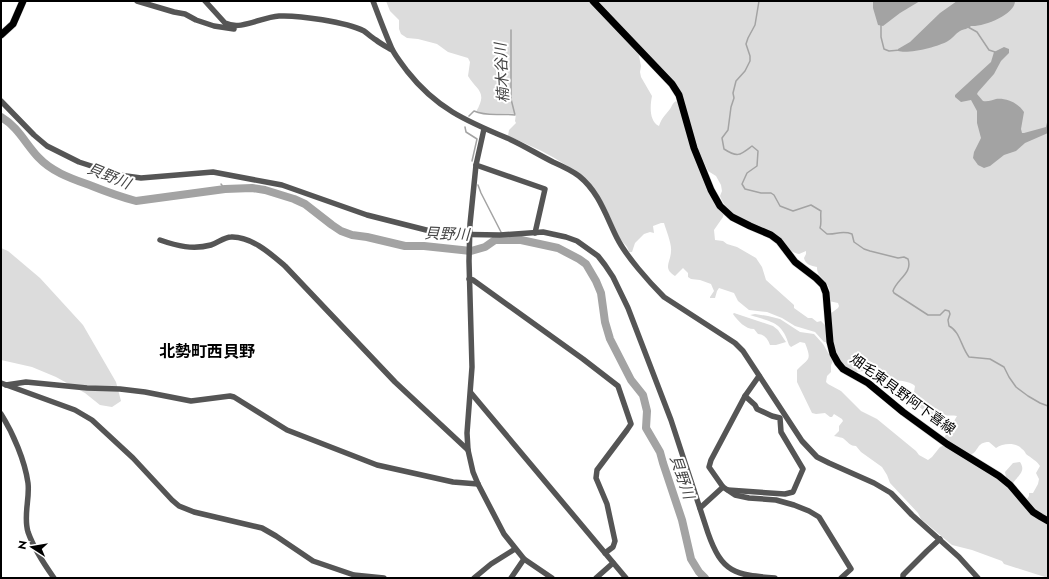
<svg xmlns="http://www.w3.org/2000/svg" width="1049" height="579" font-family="Jost,'Noto Sans JP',sans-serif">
	<rect width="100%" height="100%" fill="#fff"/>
	<g fill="#dcdcdc">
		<path d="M386,1H591L638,51L641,66L640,72L641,77L652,96C650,106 649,121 659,126C662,117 665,116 670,109C672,106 672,104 676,101L679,104L724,213L723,217L714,230L715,240L723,241L727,244L737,247L756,258L762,267L766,280L794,305V308L808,318H812L817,322L821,321L826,326L827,342H824L815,332L795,326L782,318L767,312L749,310L738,301L734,293L719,288L717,291L715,298H710V297L714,291L711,284L700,280L691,279L688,277V273L683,268L675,276C662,268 671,262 671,251C672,244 666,230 664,223H661L653,226L654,233L650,232L644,234L635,243L632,252H629C627,244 623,244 619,237C613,226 609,212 602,201C581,167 543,151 508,136L509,130L516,123L515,121L516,114C503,112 488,116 476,112C488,91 477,91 468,76L470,62L468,58L448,52L437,44L418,39L407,38L401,34L399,29V20L390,11Z"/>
		<path d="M598,1H1048V264L1047,269L1048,273V518L1036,510L1027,499L1029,496V493H1033L1038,484L1039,479L1036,473L1040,466C1037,461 1031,458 1026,454C1025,452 1024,450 1022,449C1016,442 1003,443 996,448L989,442C976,442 979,452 970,455L945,440L944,438L957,416C953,415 948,416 944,415C936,412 939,410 930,415H928L926,412L918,406V397L914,392L915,386C911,381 892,379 886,382C879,378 872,372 864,371C861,371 858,372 855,372C830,366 832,334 830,314L838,308L839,306L838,303L829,301C829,297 831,292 829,288C826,280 816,276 817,267C811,266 805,264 804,258L806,254V251L799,254C787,252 785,240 776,234C756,221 730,222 720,196L722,191L721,185L716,176L708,171L700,154L680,91L668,76Z"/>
		<path d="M1,248L8,251L40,278L83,325L116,382L121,401L112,407L100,405L85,393L56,377L32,367L1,360Z"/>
		<path d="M734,313L773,326L778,330L786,342L776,345H770C768,339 764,334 758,334L754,329C745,329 738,321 733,314Z"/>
		<path d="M755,314L768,316L780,319L800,332L814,334L823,344L833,361L831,365V372L827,376L826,382L828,384L841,391L861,411L877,419L916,451L919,455L928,460L932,457L940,447L945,445L998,478L1048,523V578L1004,564L1002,561L972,550L952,545L921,519L918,513L890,483L887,475L882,467L861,452L856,446C850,446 849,443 844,439C842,437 837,437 834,436L839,431V426L843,421L842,419L834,414L832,417H830L825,413L816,414L812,413L797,382V370C809,358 812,361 805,343L800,342L791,347L789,345C782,321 771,322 750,315Z"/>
		<path d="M1020,462C1026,471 1019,475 1013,483L1006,477L1005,472L1013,463Z"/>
	</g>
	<g fill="#a3a3a3">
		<path d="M873,1H920L900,13L883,26L878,25L873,8Z"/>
		<path d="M957,1H1015C1015,15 983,27 971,26C968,29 964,29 960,31C955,34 952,39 948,41C938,47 909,54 898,51V49L910,42L940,13Z"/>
		<path d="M1004,47L1009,49V53L1001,61L994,74L978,92L977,94L983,101C988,102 992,100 996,99C1007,98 1018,103 1024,112L1021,129L1022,133H1024L1046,127L1048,118V133L1025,143L1016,151L1004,155L990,166L984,168L978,165L973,158L974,152L981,138L977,123V111L971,100L961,102L955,97V95L991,62L994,52Z"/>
	</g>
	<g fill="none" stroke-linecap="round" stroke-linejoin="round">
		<g stroke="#a3a3a3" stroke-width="1.5">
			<path d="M759,1L755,25L748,38L746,44L750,56V61L745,71L736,81L733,93L734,98L731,107L728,130L722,138L724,149C738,158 740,155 752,146L758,151L757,166L747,173L742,184L745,189L761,193H771L774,195L780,206L793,211L811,205L821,211C820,217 822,222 820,228L827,234C836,235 841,230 852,234L854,242L864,249L870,251L898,258L904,257L908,259C913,273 897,279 893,291L894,293L928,315H940L945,310L949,311L950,314L948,320L949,326C960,331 961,347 969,357L990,359L1004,367L1009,377L1016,387L1028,396L1040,403L1048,406"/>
			<path d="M881,23V37L884,49L889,51L900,50"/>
			<path d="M968,27L977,32L989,50L995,52"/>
			<path d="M469,116L474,111C487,117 501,113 515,115L511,99V30"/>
			<path d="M465,127L466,132L477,139L472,161"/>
			<path d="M221,184L225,189"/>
			<path d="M478,185L481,193L502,234"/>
		</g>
		<path stroke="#a3a3a3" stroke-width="8" d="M1,117C18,127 25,143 38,157C53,173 73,179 92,186C107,192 121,197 136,201L225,189L252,188L265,190L294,199L305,204L332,225L341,231L352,235L367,237L405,246H424L471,251L485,247L495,240H521L558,248L579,259L586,264L596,281L601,293L605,322L610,339L631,380L643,395L647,411L646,428L660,452L663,463L682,520L691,559L699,572L705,578"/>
		<g stroke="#dbdbdb" stroke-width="8">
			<g id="major">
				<path d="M593,1L672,84L679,95L694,148L711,190L720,206L732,217L750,226L771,235L779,241L795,262L816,278L823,285L826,293L830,342L833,354L838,363L843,369L868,383L903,412L947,444L999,476L1010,485L1033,512L1041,517L1048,521"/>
				<path d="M1,35L13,24L23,1"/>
			</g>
		</g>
		<g stroke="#555" stroke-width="5.5">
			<path d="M137,1L174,12L185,14L196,20L214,26L234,29"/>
			<path d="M205,1L225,23C241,31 261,17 279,16C299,15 346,22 364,31C368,34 372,38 376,40C381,44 387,47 392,50"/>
			<path d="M373,1C379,17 385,33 392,49C396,57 402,64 407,71C436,108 466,121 507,138C523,145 537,154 553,162C562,166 571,170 579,176C599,192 606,216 617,238C626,256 649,282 664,297L735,343L743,351L802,441L817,457L829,463L874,483L891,493L912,515L959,557L978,578"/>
			<path d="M1,101L34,135L47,146L79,162L119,175L141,178L213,172L282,185L367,215L442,234L500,235L543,232L566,237L577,241L598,256L605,265L613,277L628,308L671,420L708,533C722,573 735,575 775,578"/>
			<path d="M484,129L476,165L470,224L469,261L472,367L467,433L468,450L473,472L478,484L504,534L524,559L552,578"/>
			<path d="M476,165L545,189L535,233"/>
			<path d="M160,240C177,246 193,250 211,245C218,243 224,237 231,237C251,236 271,254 285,266L395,382L468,450"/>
			<path d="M469,279L473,280L583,359L618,386L631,424L627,430L597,470L596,478L607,504L615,541L613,547L605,553"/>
			<path d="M759,376L745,396L711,460L709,467L723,487L735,495L749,498L776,500L794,505L809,511L819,517L851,569L841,578"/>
			<path d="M1,383L75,410L92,420L133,458L172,500L179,506L194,512L262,528L276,536L313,561L354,575L384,578"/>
			<path d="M6,385L26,382L87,388L120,389L145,392L191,401L230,396L234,397L287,430L377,465L453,482L478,484"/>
			<path d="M471,393L626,578"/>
			<path d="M1,414C13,433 25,461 28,483C30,499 23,516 28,532C34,549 44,564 54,578"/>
			<path d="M728,490L785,494L793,492L803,469L781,432L780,418L772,416L757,409L755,405L745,396"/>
			<path d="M700,508L723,487"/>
			<path d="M474,578L491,564L515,549"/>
			<path d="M511,578L524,559"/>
			<path d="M596,578L613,563"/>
			<path d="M903,578V575L927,551L940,539"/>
		</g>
		<use href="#major" stroke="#000" stroke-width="7"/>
	</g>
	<g text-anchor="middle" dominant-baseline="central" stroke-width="4" stroke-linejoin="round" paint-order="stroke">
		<g font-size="14" fill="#000" stroke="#fff">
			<text transform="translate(903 394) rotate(36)">畑毛東貝野阿下喜線</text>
		</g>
		<g font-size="15" font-style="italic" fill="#444" stroke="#fff">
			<text transform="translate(502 73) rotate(-93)">楠木谷川</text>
			<text transform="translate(109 176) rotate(22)">貝野川</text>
			<text transform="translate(447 234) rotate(2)">貝野川</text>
			<text transform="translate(682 477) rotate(71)">貝野川</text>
		</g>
		<g font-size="16" font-weight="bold" fill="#000" stroke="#fff">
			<text x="207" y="351">北勢町西貝野</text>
		</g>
	</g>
	<rect width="1049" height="579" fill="none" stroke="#000000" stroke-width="4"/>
	<g transform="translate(32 547) rotate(282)" stroke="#ffffff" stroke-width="3" paint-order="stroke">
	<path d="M0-3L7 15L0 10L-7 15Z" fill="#000000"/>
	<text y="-6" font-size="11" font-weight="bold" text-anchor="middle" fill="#000000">N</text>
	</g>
</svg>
